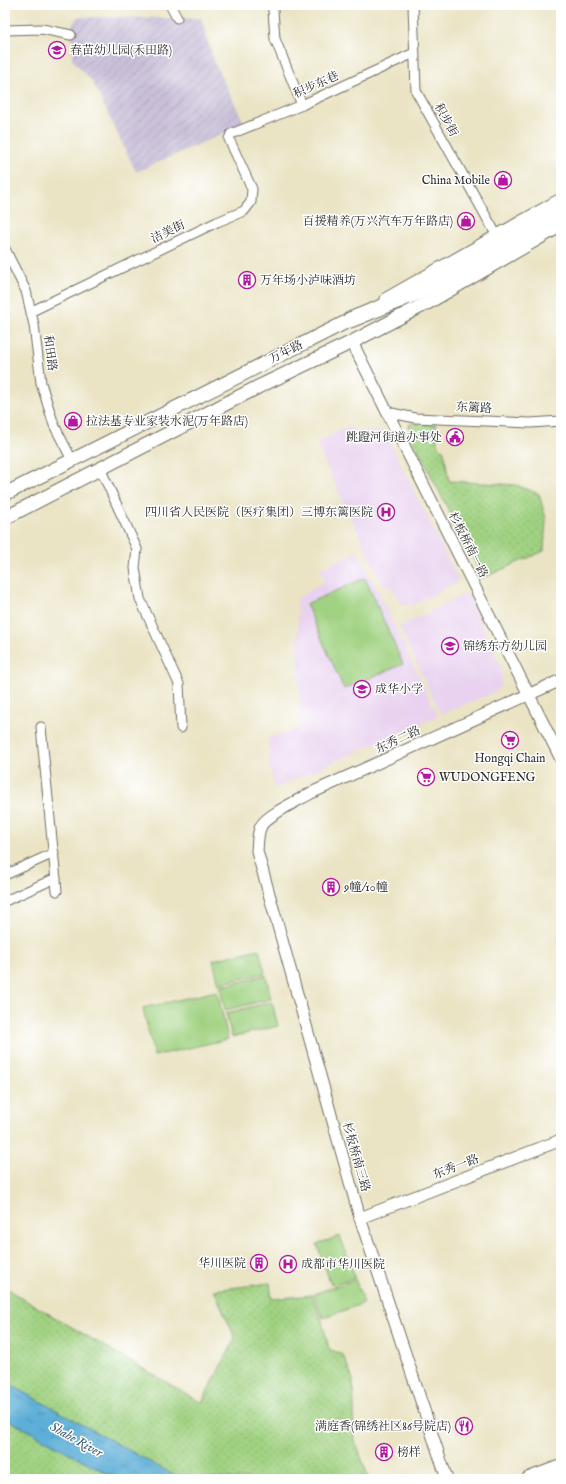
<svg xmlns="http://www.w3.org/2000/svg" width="566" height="1484" font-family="'IM FELL English','Noto Serif SC',serif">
	<defs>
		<pattern id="industrial-furrows" width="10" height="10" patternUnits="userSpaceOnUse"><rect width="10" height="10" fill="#c9bfd8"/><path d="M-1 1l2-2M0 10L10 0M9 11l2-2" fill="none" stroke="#ada4ba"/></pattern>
		<pattern id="green-dots" width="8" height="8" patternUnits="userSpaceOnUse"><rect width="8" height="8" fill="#a0d281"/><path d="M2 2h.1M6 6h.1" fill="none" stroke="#8ab470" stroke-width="1.8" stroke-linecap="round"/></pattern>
		<pattern id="water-ripples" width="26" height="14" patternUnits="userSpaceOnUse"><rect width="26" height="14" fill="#5dafd8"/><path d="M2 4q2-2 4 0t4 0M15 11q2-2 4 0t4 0" fill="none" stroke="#4d8faf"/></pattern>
	</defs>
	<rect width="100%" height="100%" fill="#fff"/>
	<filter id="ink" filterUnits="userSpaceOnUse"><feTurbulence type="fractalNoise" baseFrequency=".025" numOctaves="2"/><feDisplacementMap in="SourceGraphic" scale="8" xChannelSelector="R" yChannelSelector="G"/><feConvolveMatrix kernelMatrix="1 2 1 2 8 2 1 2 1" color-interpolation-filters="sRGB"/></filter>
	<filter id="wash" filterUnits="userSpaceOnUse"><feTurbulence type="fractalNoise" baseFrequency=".012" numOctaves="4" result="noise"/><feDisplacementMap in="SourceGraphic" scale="16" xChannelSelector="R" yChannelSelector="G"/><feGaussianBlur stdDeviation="0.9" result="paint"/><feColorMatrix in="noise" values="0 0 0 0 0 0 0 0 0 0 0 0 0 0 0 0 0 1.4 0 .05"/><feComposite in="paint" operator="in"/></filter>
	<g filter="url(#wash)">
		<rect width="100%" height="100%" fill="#eae4c4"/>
		<g fill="#e8d2ef">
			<path d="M349,426L354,431H384L459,581L411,606L403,604L395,596L391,585L383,586L316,443Z"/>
			<path d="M358,551L438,716L275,788L269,765V738L300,728L297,599L325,581L320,569Z"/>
			<path d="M467,593L500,665L502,676L501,686L495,692L441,714L399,627Z"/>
		</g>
		<path fill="url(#industrial-furrows)" d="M77,17L201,18L215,64L245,124L136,172L92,81L72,60L71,27Z"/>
		<g fill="url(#green-dots)" stroke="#667e56">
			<path d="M413,423L436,424L437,444L444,451L449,481L516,485L539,494L546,519L544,551L483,578L410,434L409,425Z"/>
			<path d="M270,1283L272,1299L312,1295L322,1321L329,1349L343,1355L353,1380L355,1441L369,1479H181L5,1382V1286L13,1293L202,1403L235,1338L214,1290Z"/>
			<path d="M5,1418L117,1479H5Z"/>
		</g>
		<g fill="#a0d281" stroke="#667e56">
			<path d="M365,578L403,664L344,689L306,604Z"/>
			<path d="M259,949L265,973L219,984L213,960Z"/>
			<path d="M266,975L271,999L225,1010L220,987Z"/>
			<path d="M217,991L228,1039L154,1056L143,1008Z"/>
			<path d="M272,1002L278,1026L232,1037L226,1013Z"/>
			<path d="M340,1236L355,1277L331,1285L317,1244Z"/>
			<path d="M355,1279L364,1303L323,1318L314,1294Z"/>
		</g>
		<path fill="url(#water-ripples)" stroke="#446d82" d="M5,1382L181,1479H117L5,1418Z"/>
	</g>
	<g filter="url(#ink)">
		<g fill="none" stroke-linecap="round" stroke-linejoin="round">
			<g stroke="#6e6c61" stroke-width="11">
				<g id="minor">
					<path d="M170,5L177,18"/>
					<path d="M413,5L416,91L497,236"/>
					<path d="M273,10L275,39L302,105"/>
					<path d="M5,30L42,29L71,35"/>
					<path d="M5,249L26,291L34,325L41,383L54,425L72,460"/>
					<path d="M32,311L217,222L244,211L251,202L252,189L229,139L231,134L302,105L414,53"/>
					<path d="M387,412L415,418L530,423L561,421"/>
					<path d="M100,468L137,549L135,568L140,599L179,684L181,728"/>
					<path d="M41,727L57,891"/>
					<path d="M5,875L54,853"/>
					<path d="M5,901L56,878"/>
				</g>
			</g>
			<g stroke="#6e6c61" stroke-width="13">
				<g id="tertiary">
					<path d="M352,342L561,759"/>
					<path d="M360,1218L561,1140"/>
					<path d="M447,1479L360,1218L257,851C258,843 257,834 261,826C267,815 299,800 311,793L561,680"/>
				</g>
			</g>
			<g stroke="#6e6c61" stroke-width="15">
				<g id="secondary">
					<path d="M387,299L561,200"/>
					<path d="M5,494L358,316"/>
					<path d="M5,518L260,386L352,342L429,302L561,225"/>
				</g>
			</g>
			<g stroke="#6e6c61" stroke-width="16">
				<path id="primary" d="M529,1479L561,1467"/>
			</g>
			<g stroke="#6e6c61" stroke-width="17">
				<g id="trunk">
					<path d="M350,320L419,292L561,213"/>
					<path d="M559,1479L561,1478"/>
				</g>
			</g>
			<use href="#minor" stroke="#fff" stroke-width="9"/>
			<use href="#tertiary" stroke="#fff" stroke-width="11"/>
			<use href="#secondary" stroke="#fff" stroke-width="13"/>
			<use href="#primary" stroke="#fff" stroke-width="14"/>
			<use href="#trunk" stroke="#fff" stroke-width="15"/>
		</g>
	</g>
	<defs>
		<g id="school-ring" transform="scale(0.9)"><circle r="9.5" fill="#fff" stroke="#b5179e" stroke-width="1.5"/><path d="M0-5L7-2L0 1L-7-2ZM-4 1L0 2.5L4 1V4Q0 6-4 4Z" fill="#b5179e"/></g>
		<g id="shop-ring" transform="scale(0.9)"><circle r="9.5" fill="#fff" stroke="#b5179e" stroke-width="1.5"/><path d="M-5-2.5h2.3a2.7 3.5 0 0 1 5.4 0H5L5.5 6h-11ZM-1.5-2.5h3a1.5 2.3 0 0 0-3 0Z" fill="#b5179e"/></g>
		<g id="building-ring" transform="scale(0.9)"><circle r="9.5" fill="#fff" stroke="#b5179e" stroke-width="1.5"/><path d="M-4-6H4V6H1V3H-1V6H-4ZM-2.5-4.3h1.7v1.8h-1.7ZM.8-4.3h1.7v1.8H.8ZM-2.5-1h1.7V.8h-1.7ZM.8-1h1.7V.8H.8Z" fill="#b5179e"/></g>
		<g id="civic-ring" transform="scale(0.9)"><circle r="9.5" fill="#fff" stroke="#b5179e" stroke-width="1.5"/><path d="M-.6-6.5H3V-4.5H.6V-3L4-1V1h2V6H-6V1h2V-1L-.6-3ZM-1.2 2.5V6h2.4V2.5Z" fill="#b5179e"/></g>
		<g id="hospital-ring" transform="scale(0.9)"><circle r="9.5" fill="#fff" stroke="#b5179e" stroke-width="1.5"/><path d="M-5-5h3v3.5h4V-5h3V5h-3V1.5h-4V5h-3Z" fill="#b5179e"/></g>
		<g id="supermarket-ring" transform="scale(0.9)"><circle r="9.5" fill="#fff" stroke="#b5179e" stroke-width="1.5"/><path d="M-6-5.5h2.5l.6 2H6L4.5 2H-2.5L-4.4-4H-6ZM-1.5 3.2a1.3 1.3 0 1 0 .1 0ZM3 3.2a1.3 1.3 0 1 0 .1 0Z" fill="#b5179e"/></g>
		<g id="restaurant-ring" transform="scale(0.9)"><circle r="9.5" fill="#fff" stroke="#b5179e" stroke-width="1.5"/><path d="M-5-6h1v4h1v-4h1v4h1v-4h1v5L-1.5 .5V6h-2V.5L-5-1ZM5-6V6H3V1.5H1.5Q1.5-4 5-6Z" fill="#b5179e"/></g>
	</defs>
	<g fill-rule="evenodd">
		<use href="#school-ring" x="57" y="50"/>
		<use href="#shop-ring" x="503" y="180"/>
		<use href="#shop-ring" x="466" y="221"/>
		<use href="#building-ring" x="247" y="280"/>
		<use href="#shop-ring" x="73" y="421"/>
		<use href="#civic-ring" x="455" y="437"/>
		<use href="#hospital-ring" x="386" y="512"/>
		<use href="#school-ring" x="450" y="646"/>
		<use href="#school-ring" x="362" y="689"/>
		<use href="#supermarket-ring" x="510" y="740"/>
		<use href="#supermarket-ring" x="426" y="777"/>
		<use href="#building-ring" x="331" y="887"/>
		<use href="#building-ring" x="259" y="1263"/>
		<use href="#hospital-ring" x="288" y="1264"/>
		<use href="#restaurant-ring" x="464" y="1426"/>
		<use href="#building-ring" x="384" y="1452"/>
	</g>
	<g text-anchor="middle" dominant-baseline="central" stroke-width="3" stroke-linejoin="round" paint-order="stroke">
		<g font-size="12" fill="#2b2b2b" stroke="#fff" text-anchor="start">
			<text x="70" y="50">春苗幼儿园(禾田路)</text>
			<text x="490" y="180" text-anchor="end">China Mobile</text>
			<text x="453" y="221" text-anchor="end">百援精养(万兴汽车万年路店)</text>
			<text x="260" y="280">万年场小泸味酒坊</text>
			<text x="86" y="421">拉法基专业家装水泥(万年路店)</text>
			<text x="442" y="437" text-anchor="end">跳蹬河街道办事处</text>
			<text x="373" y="512" text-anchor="end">四川省人民医院（医疗集团）三博东篱医院</text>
			<text x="463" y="646">锦绣东方幼儿园</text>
			<text x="375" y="689">成华小学</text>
			<text x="510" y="758" text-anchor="middle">Hongqi Chain</text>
			<text x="439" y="777">WUDONGFENG</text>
			<text x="344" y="887">9幢/10幢</text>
			<text x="246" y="1263" text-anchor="end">华川医院</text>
			<text x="301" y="1264">成都市华川医院</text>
			<text x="451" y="1426" text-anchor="end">满庭香(锦绣社区86号院店)</text>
			<text x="397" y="1452">榜样</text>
		</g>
		<g font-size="12" fill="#2b2b2b" stroke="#fff">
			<text transform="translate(316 85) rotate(-24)">积步东巷</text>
			<text transform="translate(446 120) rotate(61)">积步街</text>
			<text transform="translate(168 232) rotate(-26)">洁美街</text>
			<text transform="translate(286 352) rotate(-27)">万年路</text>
			<text transform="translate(50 353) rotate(83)">和田路</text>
			<text transform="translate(474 408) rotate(3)">东篱路</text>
			<text transform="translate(468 545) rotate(63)">杉板桥南一路</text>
			<text transform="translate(398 740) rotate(-25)">东秀二路</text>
			<text transform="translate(356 1157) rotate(74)">杉板桥南三路</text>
			<text transform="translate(456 1167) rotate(-21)">东秀一路</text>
		</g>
		<g font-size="13" font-style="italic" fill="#3f6070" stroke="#fff">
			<text transform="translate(76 1440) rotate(29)">Shahe River</text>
		</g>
	</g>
	<rect width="566" height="1484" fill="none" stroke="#fff" stroke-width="20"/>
</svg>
